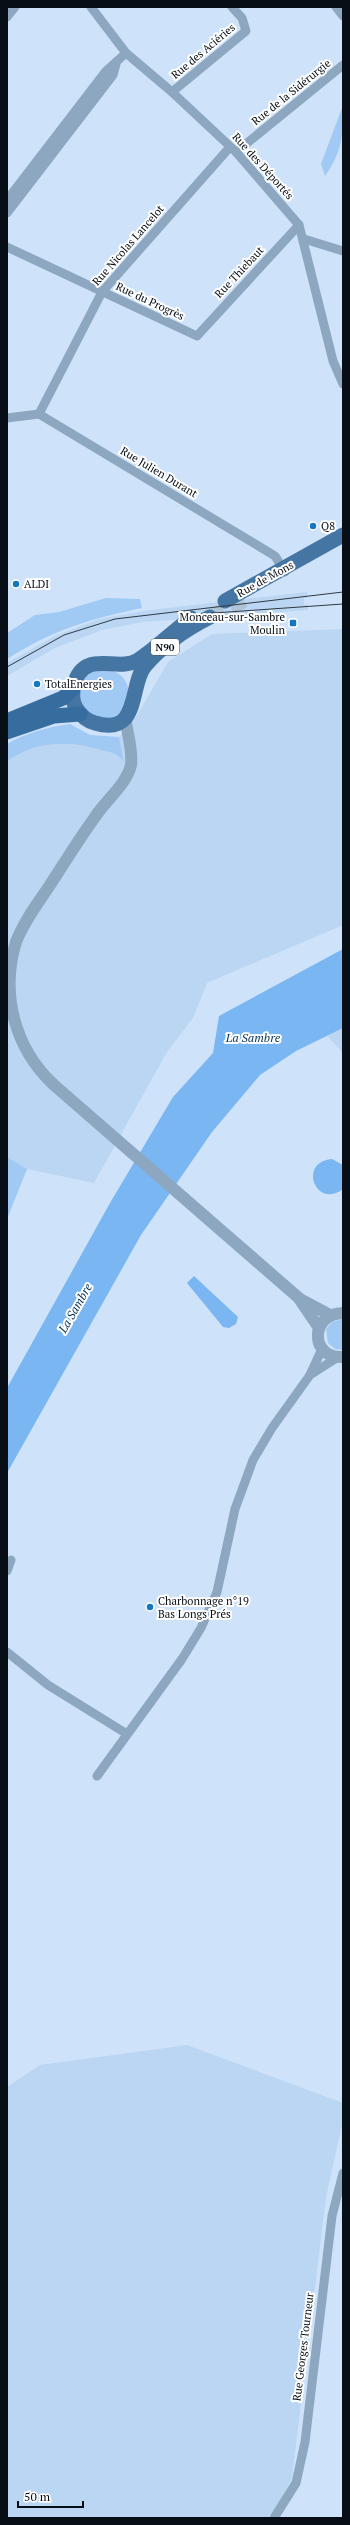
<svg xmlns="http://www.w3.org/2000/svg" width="350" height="2525" font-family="'PT Serif',serif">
	<rect width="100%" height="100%" fill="#cee3f9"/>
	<g fill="#bbd6f2">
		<path d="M307,592V598H304V605L308,604V610L143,622L102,630L55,648L7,676V663L55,636L99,619L150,610Z"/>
		<path d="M343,629V925L207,983L193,1018L167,1052L94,1183L27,1169L7,1157V761L17,754L48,743H79L116,753L124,761L119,737L138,714L168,662L212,634Z"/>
		<path d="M343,1028V1053L327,1036Z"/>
		<path d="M187,2045L343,2103V2120L326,2197L292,2478L276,2508L267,2518H7V2087L40,2065Z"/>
	</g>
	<g fill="#a0c9f3">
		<path d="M343,105C343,135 343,150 325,176L321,164Z"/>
		<path d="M106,598L140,599L142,608C89,619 53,630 7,659V633L35,615L59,612Z"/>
		<circle cx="104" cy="694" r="25"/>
		<path d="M70,724L90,735L119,737L124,762C115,751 111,753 98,749C66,740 35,742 7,761V744C25,733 49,727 70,724Z"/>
		<path d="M7,1157L27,1169L7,1219Z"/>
		<path d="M343,1319V1350L335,1349L328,1343L326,1329L332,1322Z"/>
	</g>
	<g fill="#7ab6f1">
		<path d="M343,949V1028L296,1051L260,1075L212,1132L141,1235L7,1473V1388L110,1203L173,1097L213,1053L219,1016Z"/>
		<path d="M332,1159L343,1165V1189C316,1210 297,1162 332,1159Z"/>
		<path d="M194,1276L238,1317L236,1324L229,1328L223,1327L187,1283Z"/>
	</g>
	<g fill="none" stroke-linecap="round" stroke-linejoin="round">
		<path stroke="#b0c3d7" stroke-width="15" stroke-dasharray="15 8" stroke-linecap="butt" d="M210,617L247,599"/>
		<g stroke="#8da7c1" stroke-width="9">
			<path d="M91,7L126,53L172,92L236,152L299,225L333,361L343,384"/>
			<path d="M336,7L343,16"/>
			<path d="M7,17L15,7"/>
			<path d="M172,92L246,31L242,18L232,7"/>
			<path d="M236,152L343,65"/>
			<path d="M7,200L106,71L126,53"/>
			<path d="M7,213L113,75L116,64"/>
			<path d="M304,239L343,251"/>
			<path d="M7,247L197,336L299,225"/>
			<path d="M39,414L102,292L230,147"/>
			<path d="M7,418L39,414L275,556L285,572"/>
			<path d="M310,1375L338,1357"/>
			<path d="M7,1571L11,1560"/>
			<path d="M7,1652L48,1685L127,1734"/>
			<path d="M97,1776L182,1659L201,1628L217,1592L235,1509L253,1460L272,1428L310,1375L322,1349"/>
			<path d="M274,2518L296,2483L305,2442L332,2216L343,2173"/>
		</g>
		<g stroke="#8da7c1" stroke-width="12">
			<path d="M125,717C127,731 133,751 131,765C127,784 105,801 95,817C79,839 65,862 50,885C38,903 24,921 16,942C0,994 15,1049 54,1085L300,1299L330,1315"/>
			<path d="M300,1300L319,1328"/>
			<path d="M343,1313C309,1314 310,1359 343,1357"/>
		</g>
		<g stroke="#4575a3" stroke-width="15">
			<path d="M225,601L343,535"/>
			<path d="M191,618C173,631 157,648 138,660C117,673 84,648 74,685C72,693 72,701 76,708C81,716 87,721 95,723C141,737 129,684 145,666C162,646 186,629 210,617"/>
		</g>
		<g stroke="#366c9e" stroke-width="15">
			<path d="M7,721L63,698L73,689"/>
			<path d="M7,732L54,716L80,714"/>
		</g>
		<g stroke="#2f3944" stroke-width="1">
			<path d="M185,615L343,604"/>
			<path d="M7,667L64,635L115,619L343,592"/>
		</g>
	</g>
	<g fill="#1576c2" stroke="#fff" stroke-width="1.5">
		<circle cx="313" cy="526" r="4"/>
		<circle cx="16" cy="584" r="4"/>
		<rect x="289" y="619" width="8" height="8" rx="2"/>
		<circle cx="37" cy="684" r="4"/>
		<circle cx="150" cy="1607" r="4"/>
	</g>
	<g text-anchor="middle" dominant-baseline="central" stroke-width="4" stroke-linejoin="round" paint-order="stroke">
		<rect fill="#fff" stroke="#51565c" stroke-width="1" x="151" y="639" width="28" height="16" rx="3"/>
		<g font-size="10" font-weight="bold" fill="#070e16">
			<text x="165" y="647">N90</text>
		</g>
		<g font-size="11" fill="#070e16" stroke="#fff">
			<text transform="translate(203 51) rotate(-40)">Rue des Aciéries</text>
			<text transform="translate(291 92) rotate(-39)">Rue de la Sidérurgie</text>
			<text transform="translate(263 166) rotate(48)">Rue des Déportés</text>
			<text transform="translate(128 245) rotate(-49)">Rue Nicolas Lancelot</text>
			<text transform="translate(239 272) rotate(-47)">Rue Thiebaut</text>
			<text transform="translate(150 301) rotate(25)">Rue du Progrès</text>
			<text transform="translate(159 472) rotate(31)">Rue Julien Durant</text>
			<text transform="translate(265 579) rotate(-29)">Rue de Mons</text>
			<text transform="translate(303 2347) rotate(-83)">Rue Georges Tourneur</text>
		</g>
		<g font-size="11" fill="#070e16" stroke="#fff" text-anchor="start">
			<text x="321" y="526">Q8</text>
			<text x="24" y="584">ALDI</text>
			<text x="285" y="617" text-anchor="end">Monceau-sur-Sambre<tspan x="285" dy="13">Moulin</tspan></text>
			<text x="45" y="684">TotalEnergies</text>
			<text x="158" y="1601">Charbonnage n°19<tspan x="158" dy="13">Bas Longs Prés</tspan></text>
		</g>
		<g font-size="12" font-style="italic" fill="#063459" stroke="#fff">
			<text x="253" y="1037">La Sambre</text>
			<text transform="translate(75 1308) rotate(-60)">La Sambre</text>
		</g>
	</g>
	<rect width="350" height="2525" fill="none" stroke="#070e16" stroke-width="16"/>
	<path d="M18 2501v6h65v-6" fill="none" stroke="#070e16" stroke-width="2"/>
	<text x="24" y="2501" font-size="12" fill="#070e16" stroke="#ffffff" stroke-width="3" paint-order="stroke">50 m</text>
</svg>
